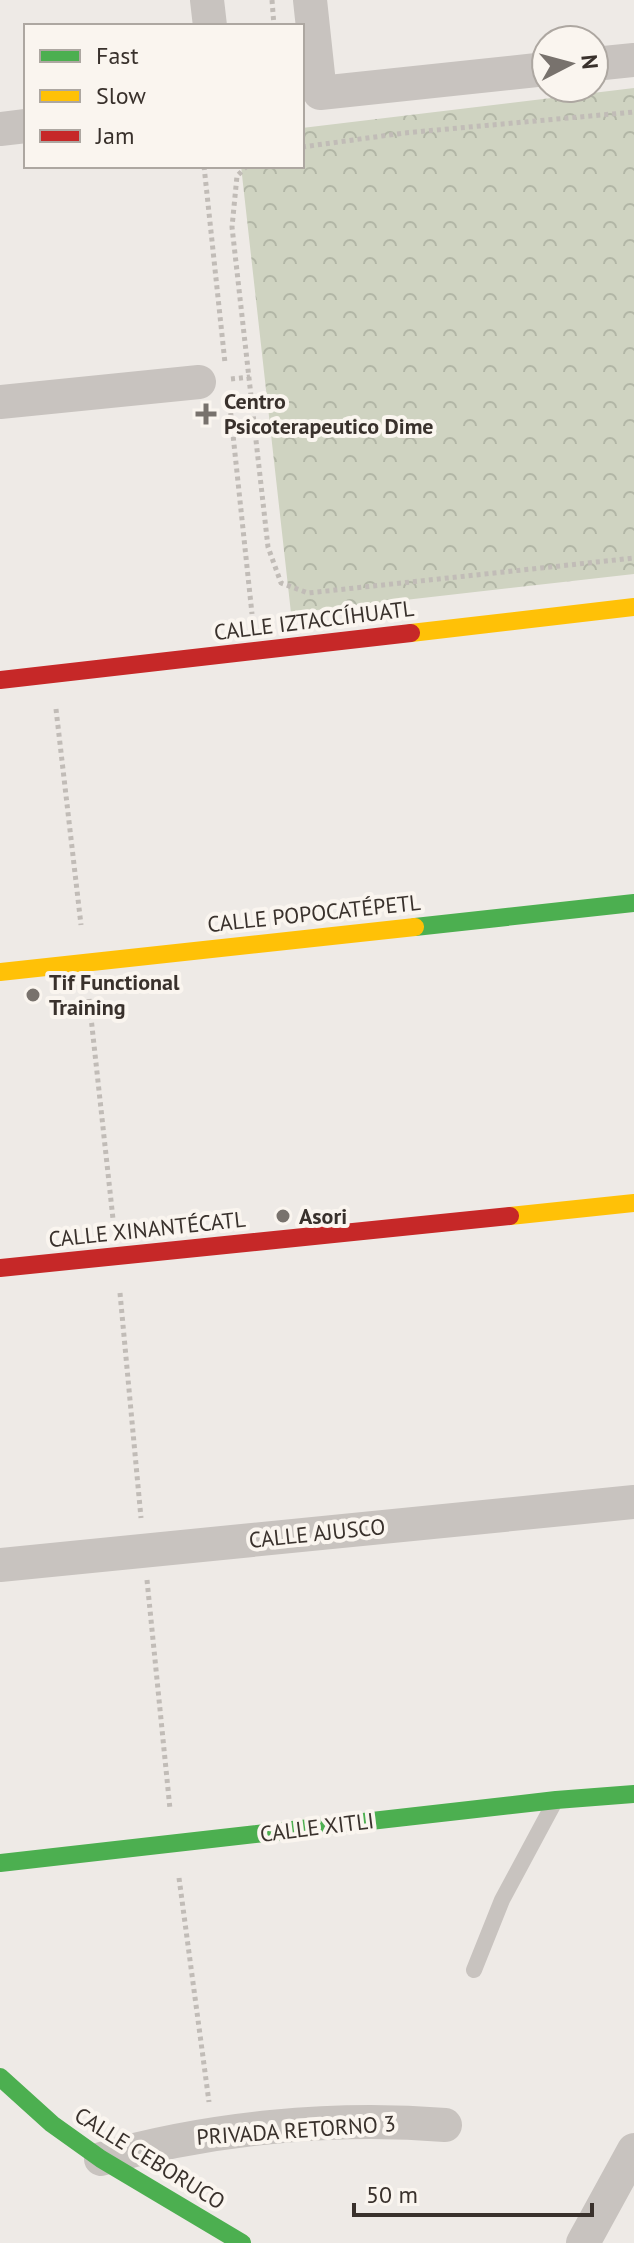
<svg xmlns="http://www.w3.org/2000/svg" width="634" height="2243" font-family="'PT Sans',sans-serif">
	<defs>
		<pattern id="park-crowns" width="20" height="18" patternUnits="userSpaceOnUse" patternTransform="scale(2)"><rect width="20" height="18" fill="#cfd3c1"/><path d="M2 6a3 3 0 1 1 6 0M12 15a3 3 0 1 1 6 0" fill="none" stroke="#b2b6a6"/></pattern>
	</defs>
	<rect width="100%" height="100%" fill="#eeeae6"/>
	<path fill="url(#park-crowns)" d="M634,88V574L291,613L241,166H302V128Z"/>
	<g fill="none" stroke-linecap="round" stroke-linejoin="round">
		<g stroke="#c1bcb7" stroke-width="5" stroke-dasharray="4 4" stroke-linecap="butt">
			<path d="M272,0L274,26"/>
			<path d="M302,147L404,133L634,112"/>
			<path d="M204,166L225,363"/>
			<path d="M247,166L237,176L232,227L268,547L281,583L308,593L634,558"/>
			<path d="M231,379L250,377"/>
			<path d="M229,397L252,614"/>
			<path d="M56,709L81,925"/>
			<path d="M89,999L113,1219"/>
			<path d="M120,1293L141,1518"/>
			<path d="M147,1580L170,1809"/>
			<path d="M179,1878L209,2102"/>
		</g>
		<path stroke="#c8c3bf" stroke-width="16" d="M474,1970L502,1900L553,1805"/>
		<g stroke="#c8c3bf" stroke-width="34">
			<path d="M207,0L210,26"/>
			<path d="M310,0L320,93L546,69"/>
			<path d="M594,64L634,60"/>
			<path d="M0,129L26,126"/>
			<path d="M0,402L199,382"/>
			<path d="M0,1565L634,1502"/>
			<path d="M101,2159C209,2128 333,2116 445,2125"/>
			<path d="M583,2243L634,2150"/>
		</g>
		<g stroke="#4caf50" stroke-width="18">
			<path d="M415,927L634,903"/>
			<path d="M0,1863L556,1800L634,1794"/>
			<path d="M0,2077L52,2124L101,2159L242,2243"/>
		</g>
		<g stroke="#ffc107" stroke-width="18">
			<path d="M411,633L634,607"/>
			<path d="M0,972L415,927"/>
			<path d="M510,1216L634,1203"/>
		</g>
		<g stroke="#c62828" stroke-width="18">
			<path d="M0,680L411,633"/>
			<path d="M0,1268L510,1216"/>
		</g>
	</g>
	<g fill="#78726d" stroke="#faf5ef" stroke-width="3">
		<path d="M202 402h8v8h8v8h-8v8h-8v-8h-8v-8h8z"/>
		<circle cx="33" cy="995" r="8"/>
		<circle cx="283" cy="1216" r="8"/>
	</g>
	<g text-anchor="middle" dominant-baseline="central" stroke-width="8" stroke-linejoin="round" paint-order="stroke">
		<g font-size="22" font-weight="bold" fill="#39312c" stroke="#faf5ef" text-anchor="start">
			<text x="224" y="401">Centro<tspan x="224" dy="25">Psicoterapeutico Dime</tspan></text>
			<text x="49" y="982">Tif Functional<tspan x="49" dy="25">Training</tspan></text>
			<text x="299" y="1216">Asori</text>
		</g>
		<g font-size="22" fill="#39312c" stroke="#faf5ef">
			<text transform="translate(314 620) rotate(-7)">CALLE IZTACCÍHUATL</text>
			<text transform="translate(314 913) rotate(-6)">CALLE POPOCATÉPETL</text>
			<text transform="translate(147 1229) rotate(-6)">CALLE XINANTÉCATL</text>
			<text transform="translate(317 1533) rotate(-6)">CALLE AJUSCO</text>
			<text transform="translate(317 1827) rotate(-7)">CALLE XITLI</text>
			<text transform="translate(296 2130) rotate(-4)">PRIVADA RETORNO 3</text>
			<text transform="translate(150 2158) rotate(32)">CALLE CEBORUCO</text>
		</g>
	</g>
	<rect x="24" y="24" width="280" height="144" fill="#faf5ef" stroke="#ada7a1" stroke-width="2"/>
	<rect x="40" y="50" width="40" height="12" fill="#4caf50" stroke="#ada7a1" stroke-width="2"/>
	<text x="96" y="64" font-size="24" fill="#39312c">Fast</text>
	<rect x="40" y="90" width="40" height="12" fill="#ffc107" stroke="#ada7a1" stroke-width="2"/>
	<text x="96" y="104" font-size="24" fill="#39312c">Slow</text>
	<rect x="40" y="130" width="40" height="12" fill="#c62828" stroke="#ada7a1" stroke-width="2"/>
	<text x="96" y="144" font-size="24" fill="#39312c">Jam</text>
	<g transform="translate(570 64) rotate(84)"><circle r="38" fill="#faf5ef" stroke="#ada7a1" stroke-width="2"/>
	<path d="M0-6L14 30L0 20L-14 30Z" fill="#78726d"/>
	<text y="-12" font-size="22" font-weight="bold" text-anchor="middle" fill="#39312c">N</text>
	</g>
	<path d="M354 2203v12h238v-12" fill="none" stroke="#39312c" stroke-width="4"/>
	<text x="366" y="2203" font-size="24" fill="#39312c" stroke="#faf5ef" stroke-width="6" paint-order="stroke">50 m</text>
</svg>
